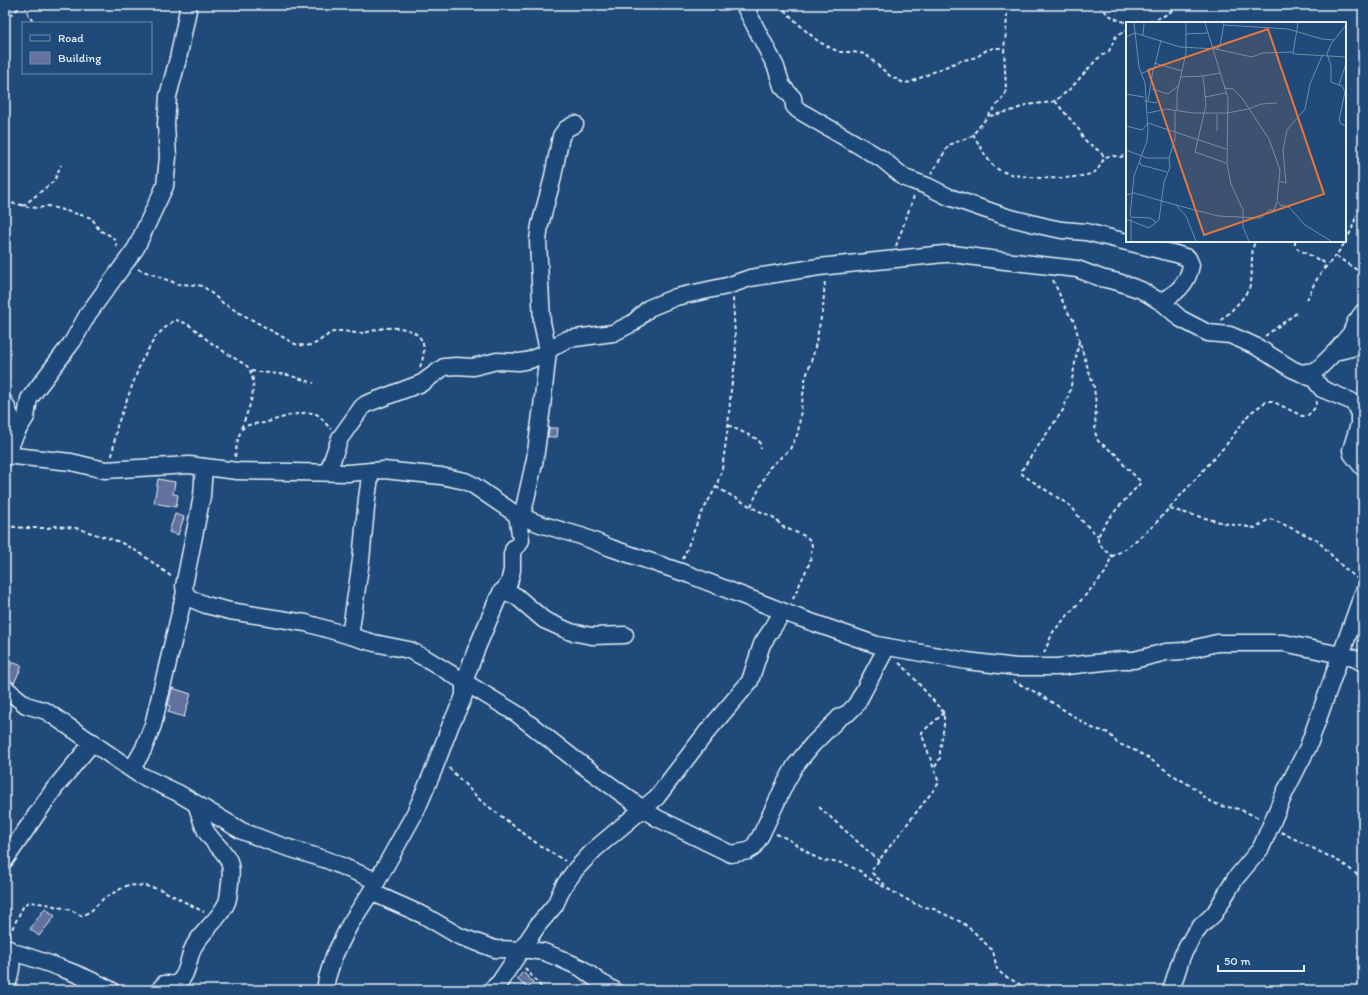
<svg xmlns="http://www.w3.org/2000/svg" width="1368" height="995" font-family="Itim,sans-serif">
	<rect width="100%" height="100%" fill="#1f4a7a"/>
	<filter id="ink" filterUnits="userSpaceOnUse"><feTurbulence type="fractalNoise" baseFrequency=".025" numOctaves="2"/><feDisplacementMap in="SourceGraphic" scale="8" xChannelSelector="R" yChannelSelector="G"/><feConvolveMatrix kernelMatrix="1 2 1 2 8 2 1 2 1" color-interpolation-filters="sRGB"/></filter>
	<g filter="url(#ink)">
		<g fill="#64719e" stroke="#e8f1f8">
			<path d="M549,428H558L557,437H548Z"/>
			<path d="M158,479L175,482L173,494L178,495L176,507L154,503Z"/>
			<path d="M175,514L184,517L178,535L169,532Z"/>
			<path d="M12,662L22,666L14,683L5,679V672L8,673Z"/>
			<path d="M172,688L191,694L184,717L168,712L170,706L168,705Z"/>
			<path d="M45,908L55,916L39,936L30,929Z"/>
			<path d="M523,972L533,982L528,989L517,979Z"/>
		</g>
		<g fill="none" stroke-linecap="round" stroke-linejoin="round">
			<g stroke="#e8f1f8" stroke-width="19">
				<g id="minor">
					<path d="M744,5L776,67L782,86L793,98L794,106L798,110L882,159L905,178L927,186L949,197L1007,217L1047,227L1062,230L1086,232L1176,254L1188,258L1191,265C1188,283 1176,295 1160,301"/>
					<path d="M1335,352L1351,333L1355,323L1363,312"/>
					<path d="M1301,373L1314,379L1322,389L1351,401L1357,407L1359,411V424L1351,450L1352,454L1363,468"/>
					<path d="M5,403L12,420L17,427L16,433L5,458"/>
					<path d="M16,433L26,417L29,399L73,341L88,314L136,248L165,186L168,157L166,124L168,96L178,59L189,5"/>
					<path d="M5,455L71,462L105,470L189,465L237,471L348,473L384,470L441,476L465,481L473,485L517,515L540,524L581,536L611,548L690,575L797,617L877,645L967,661L1016,667H1057L1122,660H1134L1166,652L1183,651L1217,643H1284L1350,657L1356,659L1363,663"/>
					<path d="M204,467L202,496L184,586L185,592L189,598L206,605L230,611L306,623L374,643L409,650L427,659L517,714L573,758L643,809L657,818L731,854L748,851L753,848L761,835L785,784L795,766L812,745L840,717L848,713L856,705L887,647"/>
					<path d="M328,472L340,438L362,407L366,404L422,383L444,367L456,366L473,367L497,361L519,362L530,360L543,354L558,344L568,339L613,333L633,323L649,308L676,297L727,286L750,278L819,267L944,254H953L1005,261L1077,269L1101,278L1118,282L1141,290L1164,304L1181,319L1208,333L1230,335L1244,341L1257,347L1292,369L1301,373L1314,371L1319,368L1335,352L1356,347"/>
					<path d="M522,517L535,459L542,407L548,351L542,322L538,241L540,225L552,181L561,136L566,129L575,124"/>
					<path d="M501,592L516,596L544,620L571,632L592,636L625,635"/>
					<path d="M350,636L361,560L367,498L371,471"/>
					<path d="M5,688L26,705L46,711L138,774L178,793L242,831L276,844L327,860L377,881"/>
					<path d="M132,769L143,750L153,725L185,592"/>
					<path d="M5,860L54,789L93,742"/>
					<path d="M371,892L425,916L459,936L495,949L530,950L544,952L559,958L581,968L600,982L614,990"/>
					<path d="M5,947L9,949C15,961 9,978 6,990"/>
					<path d="M10,951C45,962 79,973 111,990"/>
					<path d="M159,990L164,984H168L174,985C189,978 187,959 194,946C203,930 220,919 227,902C229,896 229,889 230,883C234,854 222,854 207,833C202,825 200,814 196,804"/>
					<path d="M325,990L327,978L334,956L350,924L371,892L416,811L434,769L451,724L462,701L464,695V682L476,650L498,598L509,583L512,570V554L514,548L519,544L521,540L517,515"/>
					<path d="M491,990L499,983L538,925L555,905L563,887L576,869L595,849L657,797L706,733L746,686L750,681L762,644L783,612"/>
					<path d="M1171,990L1182,956L1193,936L1201,926L1214,914L1235,879L1261,848L1285,792L1308,747L1363,593"/>
				</g>
			</g>
			<g stroke="#e8f1f8" stroke-width="2" stroke-dasharray="4 3" stroke-linecap="butt">
				<path d="M25,5L29,16L34,23"/>
				<path d="M779,5L805,30L819,42L839,52H853L865,54L890,76L904,83L911,82L938,70L960,61L977,57L985,51L993,48H1003"/>
				<path d="M1099,5C1113,21 1122,23 1143,23"/>
				<path d="M5,20L22,5"/>
				<path d="M1143,23L1162,17L1181,5"/>
				<path d="M1055,101L1080,131L1083,138L1087,142L1099,151L1105,157"/>
				<path d="M990,116L1014,110L1026,105L1052,102L1059,98L1071,88L1097,59L1109,51L1116,36L1127,30"/>
				<path d="M973,134C979,144 987,161 996,168C1012,180 1074,181 1093,173C1101,170 1101,157 1109,156C1113,155 1117,157 1121,157L1127,153"/>
				<path d="M931,174L949,145L972,136L975,132L1005,95L1006,89L1004,48L1006,33L1007,14L1010,5"/>
				<path d="M5,203L18,204L28,207L39,208L48,206L92,218L99,230L113,237L116,243L117,249"/>
				<path d="M23,206L54,181L61,165"/>
				<path d="M1295,241V245L1298,249L1325,263C1325,271 1319,274 1316,281C1312,287 1311,293 1307,299"/>
				<path d="M896,246L914,196"/>
				<path d="M1336,256L1363,274"/>
				<path d="M138,269L178,284L197,285L203,286L224,304L295,344C307,347 314,346 323,338C326,337 328,334 331,333C340,328 352,334 362,333C370,332 378,329 386,328C414,326 432,337 420,367"/>
				<path d="M1324,269C1338,254 1352,236 1356,215"/>
				<path d="M1053,280L1067,311L1074,321L1082,350L1094,387L1096,405L1095,432L1098,441L1118,456L1124,465L1141,482L1138,486C1130,494 1096,530 1098,540C1099,546 1108,552 1112,556"/>
				<path d="M1221,320C1230,313 1250,293 1251,282C1253,268 1250,254 1255,241"/>
				<path d="M1265,336L1298,312"/>
				<path d="M1079,341L1070,391L1063,410L1021,471L1022,474L1029,479L1072,507L1081,520L1098,536"/>
				<path d="M251,371L288,375L314,383"/>
				<path d="M728,425L759,440L761,449"/>
				<path d="M112,456L117,426L141,362L156,336L174,320C190,321 201,336 213,344C224,352 236,359 247,366C261,384 248,410 241,429"/>
				<path d="M235,457C236,451 238,432 243,428C249,423 258,424 264,423C276,420 304,409 316,414C321,416 326,425 331,429"/>
				<path d="M716,487L757,510L773,517L783,527L805,536L809,539L812,545L810,562L792,601"/>
				<path d="M751,506L769,468L790,449L798,433L805,380L814,352L823,308L825,280"/>
				<path d="M1170,509L1228,524L1256,528L1269,519L1276,521L1317,540L1344,568L1359,580"/>
				<path d="M5,526L25,528H48L55,526L76,528L120,542L140,553L172,577"/>
				<path d="M683,559L699,518L716,487L722,469L728,427L731,389L736,356L733,298"/>
				<path d="M1044,653L1053,632L1106,572L1111,557L1127,548L1153,526L1226,445L1250,413L1267,401H1272L1302,416H1307L1314,409L1317,401"/>
				<path d="M899,663L906,669L944,713V725L940,751V758L934,769"/>
				<path d="M1013,681L1039,694L1092,728L1109,733L1117,743L1136,751L1150,759L1171,774L1198,790L1206,799L1212,802L1221,806L1239,809L1259,818"/>
				<path d="M449,768L480,800L539,845L565,861"/>
				<path d="M819,807L879,861"/>
				<path d="M1281,832L1342,863L1363,879"/>
				<path d="M776,834L788,839L813,856L824,861L843,863L860,871L868,878L917,905L934,909L963,923L974,932L993,951L997,969L1003,975L1030,990"/>
				<path d="M885,885L872,873L873,868L939,783L922,735V732L944,713"/>
				<path d="M9,935L24,905L29,902L46,904L71,910L82,916L91,911L104,898L128,885L146,886L162,890L204,912"/>
				<path d="M525,968L544,990"/>
			</g>
			<use href="#minor" stroke="#1f4a7a" stroke-width="16"/>
		</g>
	</g>
	<g transform="translate(1126 22)">
		<rect width="220" height="220" fill="#1f4a7a"/>
		<path fill="none" stroke="#6f8dac" stroke-width="1" d="M79,1L102,76L101,142L105,162L117,188V205L123,219M98,3L162,7L196,17L208,18M220,3L205,22L201,32L205,44V60L216,64L219,70L213,98L215,102L220,104M59,12L82,11M17,13L18,1M0,15L9,11L54,25L90,27L94,24L98,1M90,27L126,35L137,31L165,30L168,32L220,35M167,31L172,1M28,41L56,49M16,51L28,47L35,18M94,51L77,54L80,83L69,130L100,141M55,55L77,54M213,63L220,41M98,66L107,67L116,76L143,117L154,148L151,179L156,185M26,67L42,72L52,64M0,72L18,75M79,75L100,71M18,79L31,81M22,79L27,48M51,89V71L60,31V1M22,91L40,87L67,91H101M101,91L122,87L135,82L151,81M0,104L16,108L22,101L100,127M91,109V92M0,128L21,136H43M14,140L15,143L41,150M153,159L160,161L157,129L161,108L179,87L184,62L196,34M0,173L8,171L50,183L60,194L70,219M50,183L92,194L135,196L143,188H148L151,180M155,183L163,185L179,203L205,219M4,194L8,154L21,119L22,108L19,61L13,45L8,1M4,195L24,196L30,200M0,197L23,206L33,198L38,160L44,145L43,136L49,117V89M5,219V197"/>
		<path fill="#e8773b" fill-opacity="0.15" stroke="#e8773b" stroke-width="2" d="M142,7L198,172L78,213L22,48Z"/>
		<rect width="220" height="220" fill="none" stroke="#e8f1f8" stroke-width="2"/>
	</g>
	<rect width="1368" height="995" fill="none" stroke="#1f4a7a" stroke-width="20"/>
	<rect x="10" y="10" width="1348" height="975" fill="none" stroke="#e8f1f8" stroke-width="1.5" filter="url(#ink)"/>
	<rect x="22" y="22" width="130" height="52" fill="#1f4a7a" stroke="#6f8dac"/>
	<rect x="30" y="35" width="20" height="6" fill="#1f4a7a" stroke="#6f8dac"/>
	<text x="58" y="42" font-size="12" fill="#e8f1f8">Road</text>
	<rect x="30" y="52" width="20" height="12" fill="#64719e" stroke="#6f8dac"/>
	<text x="58" y="62" font-size="12" fill="#e8f1f8">Building</text>
	<path d="M1218 965v6h86v-6" fill="none" stroke="#e8f1f8" stroke-width="2"/>
	<text x="1224" y="965" font-size="12" fill="#e8f1f8" stroke="#1f4a7a" stroke-width="3" paint-order="stroke">50 m</text>
</svg>
